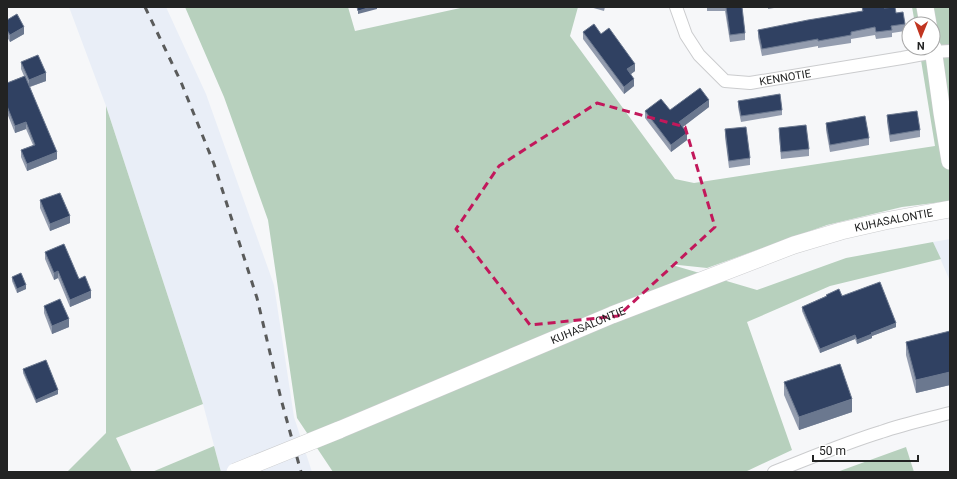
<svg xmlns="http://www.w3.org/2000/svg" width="957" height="479" font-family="Roboto,sans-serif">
	<rect width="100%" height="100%" fill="#f6f7f9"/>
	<g fill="#e9eef7">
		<path d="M69,7H166L206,94L274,285L294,417L312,472H221L203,404L106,106Z"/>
		<path d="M950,239V281L933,242Z"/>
	</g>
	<g fill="#b7d0bd">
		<path d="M185,7H348L355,31L465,7H578L570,36L675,179L694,183L935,146L919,48H933V24H915L912,7H950V201L902,207L827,225L707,268L669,264L757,290L846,258L933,242L941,259L830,286L747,322L792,450L745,472H333L297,418L268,220L224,97Z"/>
		<path d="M106,106L203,404L116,438L132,472H67L106,433Z"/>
		<path d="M214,446L221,472H152Z"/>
		<path d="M906,447L914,472H837Z"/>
	</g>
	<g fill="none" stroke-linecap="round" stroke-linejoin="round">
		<g stroke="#cbccce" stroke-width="14">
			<g id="street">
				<path id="s1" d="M676,7L686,35L699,55L725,81L750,83L902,58L934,52L950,51"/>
				<path d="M774,472C810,458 845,443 881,432C904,424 927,419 950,413"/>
			</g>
		</g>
		<g stroke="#cbccce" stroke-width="18">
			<g id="secondary">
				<path d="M925,7L928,24"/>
				<path d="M933,48L942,113L950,161"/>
				<path id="s2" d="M339,430L612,315L794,245L841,231L885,221L950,209"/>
			</g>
		</g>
		<use href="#street" stroke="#fff" stroke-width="12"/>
		<use href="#secondary" stroke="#fff" stroke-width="17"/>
		<path stroke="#5a5b5b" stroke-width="3" stroke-dasharray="7 7" stroke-linecap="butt" d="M145,7L181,82L214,164L257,298L281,399L301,472"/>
		<g stroke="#cbccce" stroke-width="18" stroke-linecap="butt">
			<path id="secondary-bridge" d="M235,472L339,430"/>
		</g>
		<use href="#secondary-bridge" stroke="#fff" stroke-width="17"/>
	</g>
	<g fill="#939cae">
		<path d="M590,7H605L604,11Z"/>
		<path d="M707,7H742L745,33V40L730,42L725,11H707Z"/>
		<path d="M768,7H780L768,9Z"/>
		<path d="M862,7L884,8L896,13L905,24V31L892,33V37L876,39L875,35L851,39V43L818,48V46L762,56L758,37V30L862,11Z"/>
		<path d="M7,20L24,34L10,42L7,37Z"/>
		<path d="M583,32L601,34L635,71L631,74L634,86L624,94L583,39Z"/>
		<path d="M21,62L46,81L30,87L57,159L27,171L21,157V150L33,145L26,129L15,133L7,113V83L24,76L21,69Z"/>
		<path d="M738,101L782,110V115L741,122L738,107Z"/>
		<path d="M709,107L682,127L687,140L671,152L645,118V111L670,110Z"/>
		<path d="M887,115L920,130V137L890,142L887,122Z"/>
		<path d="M826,123L869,138V145L830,152L826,130Z"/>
		<path d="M779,128L809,149V156L781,159L779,135Z"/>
		<path d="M725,129L750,158V165L729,168L725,137Z"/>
		<path d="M40,200L70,223L50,231L40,208Z"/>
		<path d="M45,252L79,279L91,298L70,307L58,278L54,280L45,259Z"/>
		<path d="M12,277L26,289L17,293L12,281Z"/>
		<path d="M826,295L842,296L896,327L872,336V338L857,344L855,339L820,353L802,311V307L826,296Z"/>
		<path d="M44,306L69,327L52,334L44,313Z"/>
		<path d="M950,331V385L916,393L906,355V342Z"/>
		<path d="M23,369L58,394L36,403L23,373Z"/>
		<path d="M784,382L852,412L799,430L784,395Z"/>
	</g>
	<g fill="#6b788f">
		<path d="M371,7H377V9L358,14V11Z"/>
		<path d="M24,27V34L10,42V35Z"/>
		<path d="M635,64V71L627,77V69Z"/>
		<path d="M46,73V81L29,87V80Z"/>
		<path d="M634,79V86L624,94V87Z"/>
		<path d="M709,100V107L679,130V122Z"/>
		<path d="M26,122V129L15,133V126Z"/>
		<path d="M687,133V140L671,152V145Z"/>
		<path d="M57,152V159L27,171V164Z"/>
		<path d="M70,216V223L50,231V224Z"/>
		<path d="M58,271V278L54,280V273Z"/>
		<path d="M26,285V289L17,293V289Z"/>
		<path d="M91,291V298L70,307V300Z"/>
		<path d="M69,319V327L52,334V326Z"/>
		<path d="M896,323V327L872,336V338L857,344V340L871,333Z"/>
		<path d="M855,335V339L820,353V349Z"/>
		<path d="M950,372V385L916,393V380Z"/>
		<path d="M58,390V394L36,403V400Z"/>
		<path d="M852,399V412L799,430V417Z"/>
	</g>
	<g fill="#304162" stroke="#6b788f">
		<path d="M357,7H371L358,11Z"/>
		<path d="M726,7H742L745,33L730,35Z"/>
		<path d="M862,7H884V8L895,7L896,13L903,12L905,24L891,26L892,30L876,32L875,27L851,32V35L818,41V39L762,49L758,30L808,20L863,11Z"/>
		<path d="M17,14L24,27L10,35L7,30V20Z"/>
		<path d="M594,24L601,34L609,28L635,64L627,69L634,79L624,87L583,32Z"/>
		<path d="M38,55L46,73L29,80L21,62Z"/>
		<path d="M25,76L57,152L27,164L21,150L35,145L26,122L15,126L7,106V83Z"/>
		<path d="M700,88L709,100L679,122L687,133L671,145L645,111L661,99L670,110Z"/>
		<path d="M780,94L782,110L741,116L738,101Z"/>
		<path d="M917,111L920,130L890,135L887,115Z"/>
		<path d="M865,116L869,138L830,145L826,123Z"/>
		<path d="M806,125L809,149L781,152L779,128Z"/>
		<path d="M746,127L750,158L729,161L725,129Z"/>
		<path d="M60,193L70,216L50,224L40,200Z"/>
		<path d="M64,244L79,279L85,276L91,291L70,300L58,271L54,273L45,252Z"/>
		<path d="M21,273L26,285L17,289L12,277Z"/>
		<path d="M880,282L896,323L871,333L872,334L857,340L855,335L820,349L802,307L827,296L826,295L839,289L842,296Z"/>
		<path d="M60,299L69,319L52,326L44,306Z"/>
		<path d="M950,331V372L916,380L906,342Z"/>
		<path d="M46,360L58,390L36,400L23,369Z"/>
		<path d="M840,364L852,399L799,417L784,382Z"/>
	</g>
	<path fill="none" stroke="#c2185b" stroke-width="3" stroke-dasharray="8 5" stroke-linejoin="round" d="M597,103L685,127L715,227L618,316L530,325L456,229L499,166Z"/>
	<g text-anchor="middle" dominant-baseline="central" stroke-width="4" stroke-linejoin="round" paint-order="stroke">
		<g font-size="11" fill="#222323" stroke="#fff">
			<text stroke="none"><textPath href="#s1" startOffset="151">KENNOTIE</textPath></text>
			<text stroke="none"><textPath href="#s2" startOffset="594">KUHASALONTIE</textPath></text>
			<text stroke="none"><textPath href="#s2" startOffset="270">KUHASALONTIE</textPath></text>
		</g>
	</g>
	<rect width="957" height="479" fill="none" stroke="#222323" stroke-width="16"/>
	<g transform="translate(921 36) rotate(181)"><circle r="19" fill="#ffffff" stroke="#a7a7a7"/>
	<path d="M0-3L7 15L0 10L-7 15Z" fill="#c13520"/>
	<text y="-6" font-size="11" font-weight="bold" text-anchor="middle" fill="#222323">N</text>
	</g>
	<path d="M813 455v6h105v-6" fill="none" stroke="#222323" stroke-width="2"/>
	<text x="819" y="455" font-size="12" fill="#222323" stroke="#ffffff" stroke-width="3" paint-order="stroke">50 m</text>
</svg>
